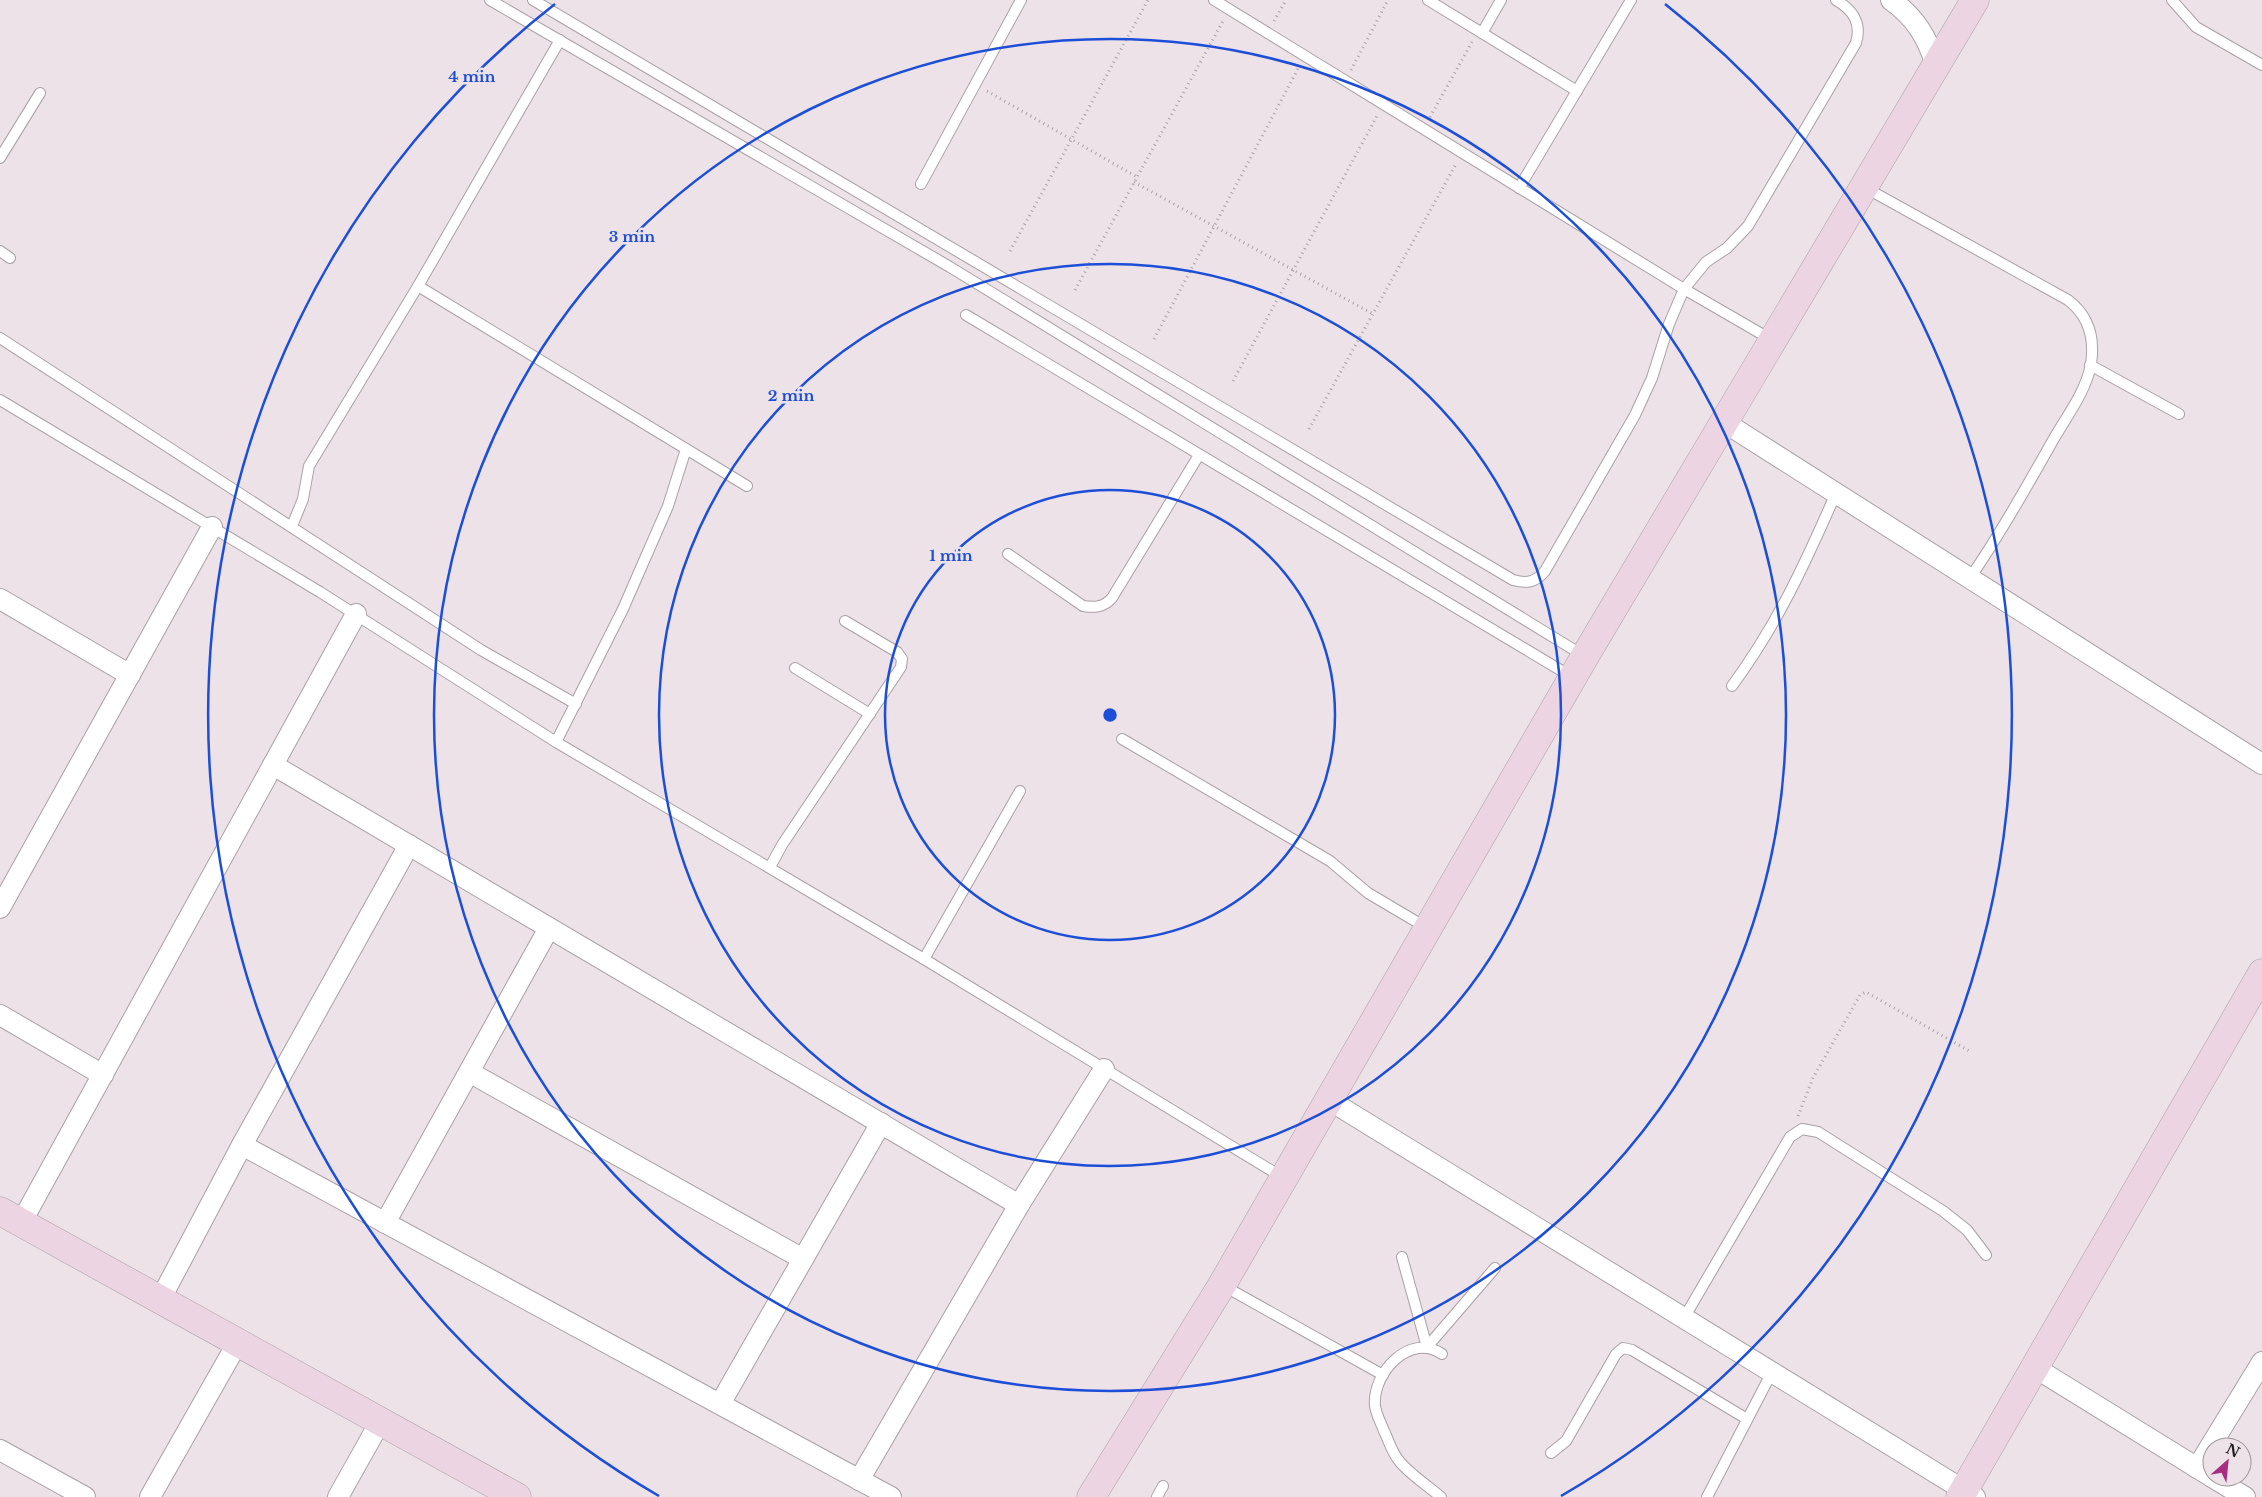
<svg xmlns="http://www.w3.org/2000/svg" width="2262" height="1497" font-family="'Libre Baskerville',serif">
	<rect width="100%" height="100%" fill="#ece2e7"/>
	<g fill="none" stroke-linecap="round" stroke-linejoin="round">
		<g stroke="#a9a0a5" stroke-width="12">
			<g id="lane">
				<path d="M490,0L950,267L1584,656"/>
				<path d="M533,0L1513,580C1527,584 1536,582 1545,571L1635,415L1652,378L1669,324L1684,289L1706,262L1727,248L1748,226L1856,43C1862,23 1853,10 1836,0"/>
				<path d="M1214,0L1684,289L1772,340"/>
				<path d="M1428,0L1577,91"/>
				<path d="M2172,0L2196,27L2262,65"/>
				<path d="M1482,33L1501,0"/>
				<path d="M0,158L40,93"/>
				<path d="M921,184L1021,0"/>
				<path d="M1864,187L2068,300C2089,316 2095,338 2091,364C2086,392 2066,417 2052,442C2026,488 2000,534 1970,578"/>
				<path d="M1519,188L1631,0"/>
				<path d="M0,251L10,258"/>
				<path d="M418,286L747,486"/>
				<path d="M966,315L1572,677"/>
				<path d="M0,338L481,650L576,704"/>
				<path d="M2090,365L2179,414"/>
				<path d="M0,400L320,592L556,742L924,959L1282,1177"/>
				<path d="M292,526L303,499L309,466L418,286L560,40"/>
				<path d="M1008,554L1083,606C1095,608 1104,607 1112,598L1199,455"/>
				<path d="M795,668L870,714"/>
				<path d="M1732,686C1778,623 1805,564 1836,493"/>
				<path d="M1122,739L1330,861L1368,893L1427,928"/>
				<path d="M556,742L623,609L668,506L686,449"/>
				<path d="M770,867L782,845L901,667L902,659L897,652L845,621"/>
				<path d="M924,959L1020,791"/>
				<path d="M1402,1257L1427,1347"/>
				<path d="M1222,1285L1383,1375"/>
				<path d="M1684,1318L1790,1137L1802,1129L1818,1132L1943,1211L1967,1230L1986,1255"/>
				<path d="M1427,1347L1495,1268"/>
				<path d="M1551,1453L1566,1441L1616,1354L1623,1348L1632,1350L1747,1419"/>
				<path d="M1157,1497L1163,1486"/>
				<path d="M1441,1497C1428,1486 1411,1475 1400,1462C1392,1453 1389,1441 1384,1431C1381,1423 1376,1414 1375,1406C1372,1372 1411,1332 1442,1354"/>
				<path d="M1707,1497L1772,1372"/>
			</g>
		</g>
		<g stroke="#a9a0a5" stroke-width="22">
			<g id="street">
				<path d="M1891,0C1915,17 1928,38 1936,66"/>
				<path d="M1724,422L2262,764"/>
				<path d="M0,599L130,675"/>
				<path d="M273,765L1019,1205"/>
				<path d="M0,908L212,527"/>
				<path d="M0,1015L103,1075"/>
				<path d="M469,1072L803,1259"/>
				<path d="M1329,1100L1975,1497"/>
				<path d="M242,1145L891,1497"/>
				<path d="M21,1223L356,614"/>
				<path d="M385,1223L549,928"/>
				<path d="M160,1300L242,1145L409,845"/>
				<path d="M2034,1367L2212,1477"/>
				<path d="M720,1404L881,1123"/>
				<path d="M0,1450L85,1497"/>
				<path d="M2197,1468L2262,1362"/>
				<path d="M2212,1477L2245,1497"/>
				<path d="M859,1480L1019,1205L1104,1069"/>
				<path d="M150,1497L238,1342"/>
				<path d="M338,1497L380,1422"/>
			</g>
		</g>
		<g stroke="#a9a0a5" stroke-width="29">
			<g id="secondary">
				<path d="M0,1211L517,1497"/>
				<path d="M1091,1497L1222,1285L1585,656L1975,0"/>
				<path d="M1960,1497L2262,973"/>
			</g>
		</g>
		<g stroke="#aaa2a7" stroke-width="3" stroke-dasharray="1 4" stroke-linecap="butt">
			<path d="M1274,21L1286,0"/>
			<path d="M1351,70L1388,0"/>
			<path d="M987,91L1137,177"/>
			<path d="M1430,117L1472,42"/>
			<path d="M1134,182L1373,314"/>
			<path d="M1010,251L1148,0"/>
			<path d="M1075,290L1223,21"/>
			<path d="M1154,339L1299,67"/>
			<path d="M1233,381L1377,116"/>
			<path d="M1309,429L1456,164"/>
			<path d="M1798,1116L1813,1078L1860,995L1866,992L1971,1052"/>
		</g>
		<use href="#lane" stroke="#fff" stroke-width="10"/>
		<use href="#street" stroke="#fff" stroke-width="20"/>
		<use href="#secondary" stroke="#ecd4e2" stroke-width="28"/>
	</g>
	<g fill="none" stroke="#1d4ed8" stroke-width="2.5">
		<circle cx="1110" cy="715" r="225"/>
		<circle cx="1110" cy="715" r="451"/>
		<circle cx="1110" cy="715" r="676"/>
		<path d="M659 1496A902 902 0 0 1 555 4M1665 4A902 902 0 0 1 1561 1496"/>
	</g>
	<circle cx="1110" cy="715" r="8" fill="#1d4ed8" stroke="#ece2e7" stroke-width="2.5"/>
	<g font-size="15" text-anchor="middle" font-weight="bold" fill="#1d4ed8" stroke="#ece2e7" stroke-width="5" stroke-linejoin="round" paint-order="stroke">
		<text x="472" y="82">4 min</text>
		<text x="632" y="242">3 min</text>
		<text x="791" y="401">2 min</text>
		<text x="951" y="561">1 min</text>
	</g>
	<g transform="translate(2227 1462) rotate(27)"><circle r="24" fill="#ece2e7" stroke="#9b9497"/>
	<path d="M0-4L9 19L0 12L-9 19Z" fill="#a82e81"/>
	<text y="-8" font-size="14" font-weight="bold" text-anchor="middle" fill="#211e20">N</text>
	</g>
</svg>
